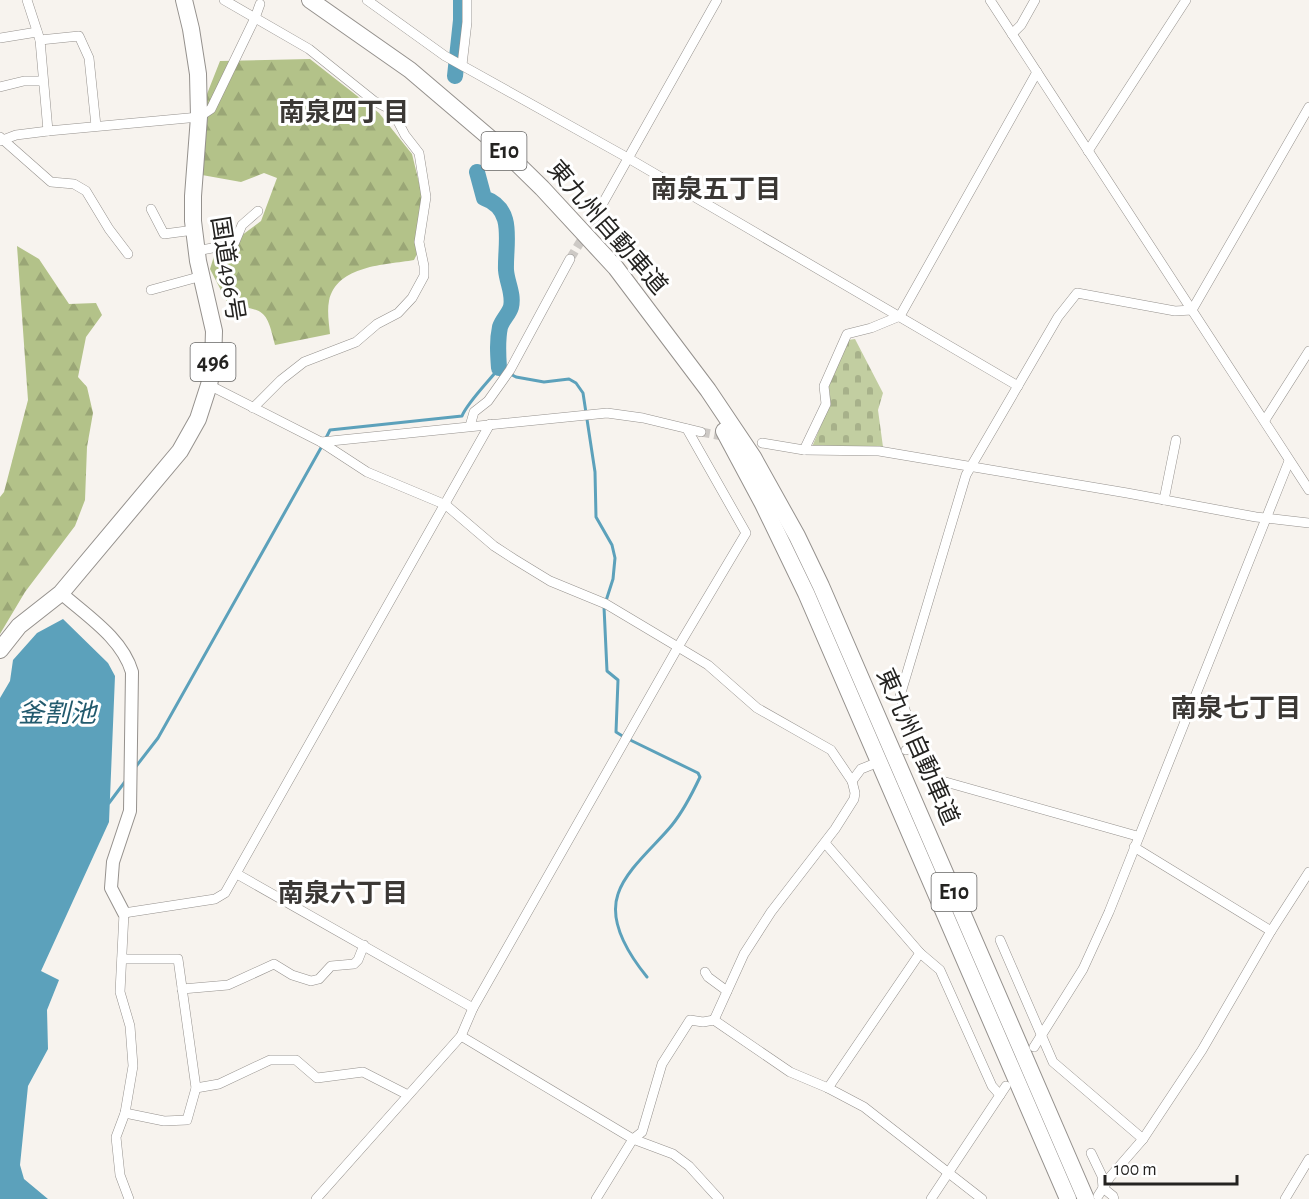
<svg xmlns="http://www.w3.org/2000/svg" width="1309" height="1199" font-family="'Alegreya Sans','Noto Sans JP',sans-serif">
	<defs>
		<pattern id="forest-firs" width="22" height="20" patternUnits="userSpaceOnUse" patternTransform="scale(1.5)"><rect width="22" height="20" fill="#b3c289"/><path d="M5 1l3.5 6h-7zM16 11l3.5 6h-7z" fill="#9aa676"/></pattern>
		<pattern id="cemetery-stones" width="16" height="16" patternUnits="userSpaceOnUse" patternTransform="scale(1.5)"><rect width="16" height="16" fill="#c2cea1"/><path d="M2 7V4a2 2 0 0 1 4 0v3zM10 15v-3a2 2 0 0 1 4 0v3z" fill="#a7b18a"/></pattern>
	</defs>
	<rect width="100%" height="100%" fill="#f7f3ee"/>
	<g fill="url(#forest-firs)">
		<path d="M310,59L379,113L412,154L422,195L420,248L414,260C385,265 337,265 329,301C327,311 329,324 330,334L275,345C266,308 265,311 228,304L210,269L214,256L261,221L277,178L264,173L241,182L202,175L205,99L220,61Z"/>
		<path d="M17,246L39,259L69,304L96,303L102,315L86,337L78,377L87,387L93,413L87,447L85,500L75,526L25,592L0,634V497L4,492L28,400Z"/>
	</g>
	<path fill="url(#cemetery-stones)" d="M855,339L883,393L878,410L883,447H812L830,403L829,386L848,340Z"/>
	<path fill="#5ca1bb" d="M63,619L108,663L115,676L109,822L41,971L59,980L47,1010L48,1049L28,1086L20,1165L24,1179L48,1199H0V698L10,681L13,660L37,633Z"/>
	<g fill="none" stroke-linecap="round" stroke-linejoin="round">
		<g stroke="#5ca1bb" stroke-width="3">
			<path d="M325,440L330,430L462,416C467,403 489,381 499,368L516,377L544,382L569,379L576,383L583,393L595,472L596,517L612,545L615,558L613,579L604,607L607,671L618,680L616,732L624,737L698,773L700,777C692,794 684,810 672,825C656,845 626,869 618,894C608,923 630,956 647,977"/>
			<path d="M134,769L158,738L322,446"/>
			<path d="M109,803L127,779"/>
		</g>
		<g stroke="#5ca1bb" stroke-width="16">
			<path d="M455,76L461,20V0"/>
			<path d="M477,172L484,198C516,209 505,243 506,270C507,283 514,294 511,307C509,314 502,320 500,327C497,341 498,354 499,368"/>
		</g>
		<g stroke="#cdc9c5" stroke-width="9" stroke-dasharray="9 4.5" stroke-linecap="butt">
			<path d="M570,259L594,219"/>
			<path d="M701,432L728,437"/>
		</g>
		<g stroke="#95918d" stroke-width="10">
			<g id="street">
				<path d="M27,0L40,40L48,131"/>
				<path d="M224,0L309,49L374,101L392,110L405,135L419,153L426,197L419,242L424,266V276L412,298L398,313L377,324L356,342L304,362L281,380L253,408"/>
				<path d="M367,0L445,56L628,158L1018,386"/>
				<path d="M990,0L1309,490"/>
				<path d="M1012,34L1021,25L1035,0"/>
				<path d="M0,38L37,32"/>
				<path d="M40,40L79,36L89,58L96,126"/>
				<path d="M462,65L467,22V0"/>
				<path d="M0,87L24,81H43"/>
				<path d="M0,137L51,182L74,184L86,191L109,229L128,254"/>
				<path d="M0,141L16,135L48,131L199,117L211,109L255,18L260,4"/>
				<path d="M1088,151L1186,0"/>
				<path d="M151,209L164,234L194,230"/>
				<path d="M594,219L717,0"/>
				<path d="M196,251L234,244L242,225L258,211"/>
				<path d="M151,290L202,276"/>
				<path d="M1192,310L1309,107"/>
				<path d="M209,385L321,442L367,472L446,505L494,546L514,559L550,581L606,604L678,647L708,665L757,708L831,750L852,781L855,793L854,799L835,829L771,912L744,954L714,1020"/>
				<path d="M1265,420L1309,351"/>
				<path d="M470,426L474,412L488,401L510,370L570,259"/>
				<path d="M321,442L607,413L643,418L701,432"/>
				<path d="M762,443L804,450L879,451L1127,493L1256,517L1309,523"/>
				<path d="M804,450L826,404L824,386L847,334L871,328L900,316L1037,72"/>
				<path d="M1164,500L1176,440"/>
				<path d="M906,750L917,743"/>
				<path d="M852,781L861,769L871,765"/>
				<path d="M1137,836L935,779L917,743L900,696L966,475L1058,317L1077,293L1175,311L1192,310"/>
				<path d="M825,843L920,953L940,970L992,1086L1000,1095"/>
				<path d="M1134,847L1271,931"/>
				<path d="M237,874L473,1008"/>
				<path d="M1000,940L1053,1062L1143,1139"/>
				<path d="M122,959H178L196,1088L187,1120L164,1121L125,1113"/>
				<path d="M705,972L708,977L727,991"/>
				<path d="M182,989L228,985L274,964L292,975L311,981L319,979L331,966L354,964L358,960L364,945"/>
				<path d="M461,1036L633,1139L673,1154L689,1166L719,1199"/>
				<path d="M1034,1047L1083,969L1109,912L1289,461"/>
				<path d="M196,1088L219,1084L270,1060H296L317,1078L363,1072L408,1095"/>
				<path d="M828,1088L920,953"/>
				<path d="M1091,1153L1102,1176L1103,1188L1113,1196L1114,1199"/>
				<path d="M1098,1196L1110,1177L1143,1139L1202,1050L1271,931L1309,872"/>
				<path d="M129,1199L120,1175L116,1137L125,1113L133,1066L130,1026L120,992L124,913L215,899L225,893L490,424"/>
				<path d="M316,1199L461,1036L473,1008L678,647L746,533L687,429"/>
				<path d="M596,1199L633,1139L642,1132L662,1064L690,1020L703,1022L714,1020L790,1072L828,1088L864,1107L982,1199"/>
				<path d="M931,1199L1006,1086"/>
				<path d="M1285,1199L1309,1159"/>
			</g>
		</g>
		<g stroke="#95918d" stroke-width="14">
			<path id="secondary" d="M61,593C87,616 122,638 132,672L130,811L113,862L111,888L124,913"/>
		</g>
		<g stroke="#95918d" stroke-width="18">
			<g id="highway">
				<path d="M310,0L410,70L498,145L542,188L616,268L708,390L753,457L797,536L821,586L1086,1199"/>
				<path d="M724,431L763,504L806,593L1068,1199"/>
				<path d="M0,650L19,626L61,593L180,451L198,419L209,385L213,364L214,331L198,261L193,221V196L199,117L198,74L191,29L184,0"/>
			</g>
		</g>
		<use href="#street" stroke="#fff" stroke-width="9"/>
		<use href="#secondary" stroke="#fff" stroke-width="12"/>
		<use href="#highway" stroke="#fff" stroke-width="16"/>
	</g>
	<g text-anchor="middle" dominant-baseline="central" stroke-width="6" stroke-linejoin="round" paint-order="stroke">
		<g fill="#fff" stroke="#666564" stroke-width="1.5">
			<rect x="481.5" y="132" width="45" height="38" rx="4.5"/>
			<rect x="190.5" y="343" width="45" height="38" rx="4.5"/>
			<rect x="931.5" y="873" width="45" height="38" rx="4.5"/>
		</g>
		<g font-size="22" font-weight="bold" fill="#242321">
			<text x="504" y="151">E10</text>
			<text x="213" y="362">496</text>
			<text x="954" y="892">E10</text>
		</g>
		<g font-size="24" fill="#242321" stroke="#fff">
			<text transform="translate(607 228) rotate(49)">東九州自動車道</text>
			<text transform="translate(227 269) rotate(81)">国道496号</text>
			<text transform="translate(917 747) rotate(66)">東九州自動車道</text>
		</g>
		<g font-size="26" font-weight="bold" fill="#3b3835" stroke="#fff">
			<text x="344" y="113">南泉四丁目</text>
			<text x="716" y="190">南泉五丁目</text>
			<text x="1236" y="709">南泉七丁目</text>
			<text x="343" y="894">南泉六丁目</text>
		</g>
		<g font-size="26" font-style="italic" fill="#225a6d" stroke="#fff">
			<text x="57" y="714">釜割池</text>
		</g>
	</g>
	<path d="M1105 1175v9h132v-9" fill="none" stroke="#242321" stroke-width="3"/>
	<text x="1114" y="1175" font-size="18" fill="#242321" stroke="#ffffff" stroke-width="4.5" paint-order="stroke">100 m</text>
</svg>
